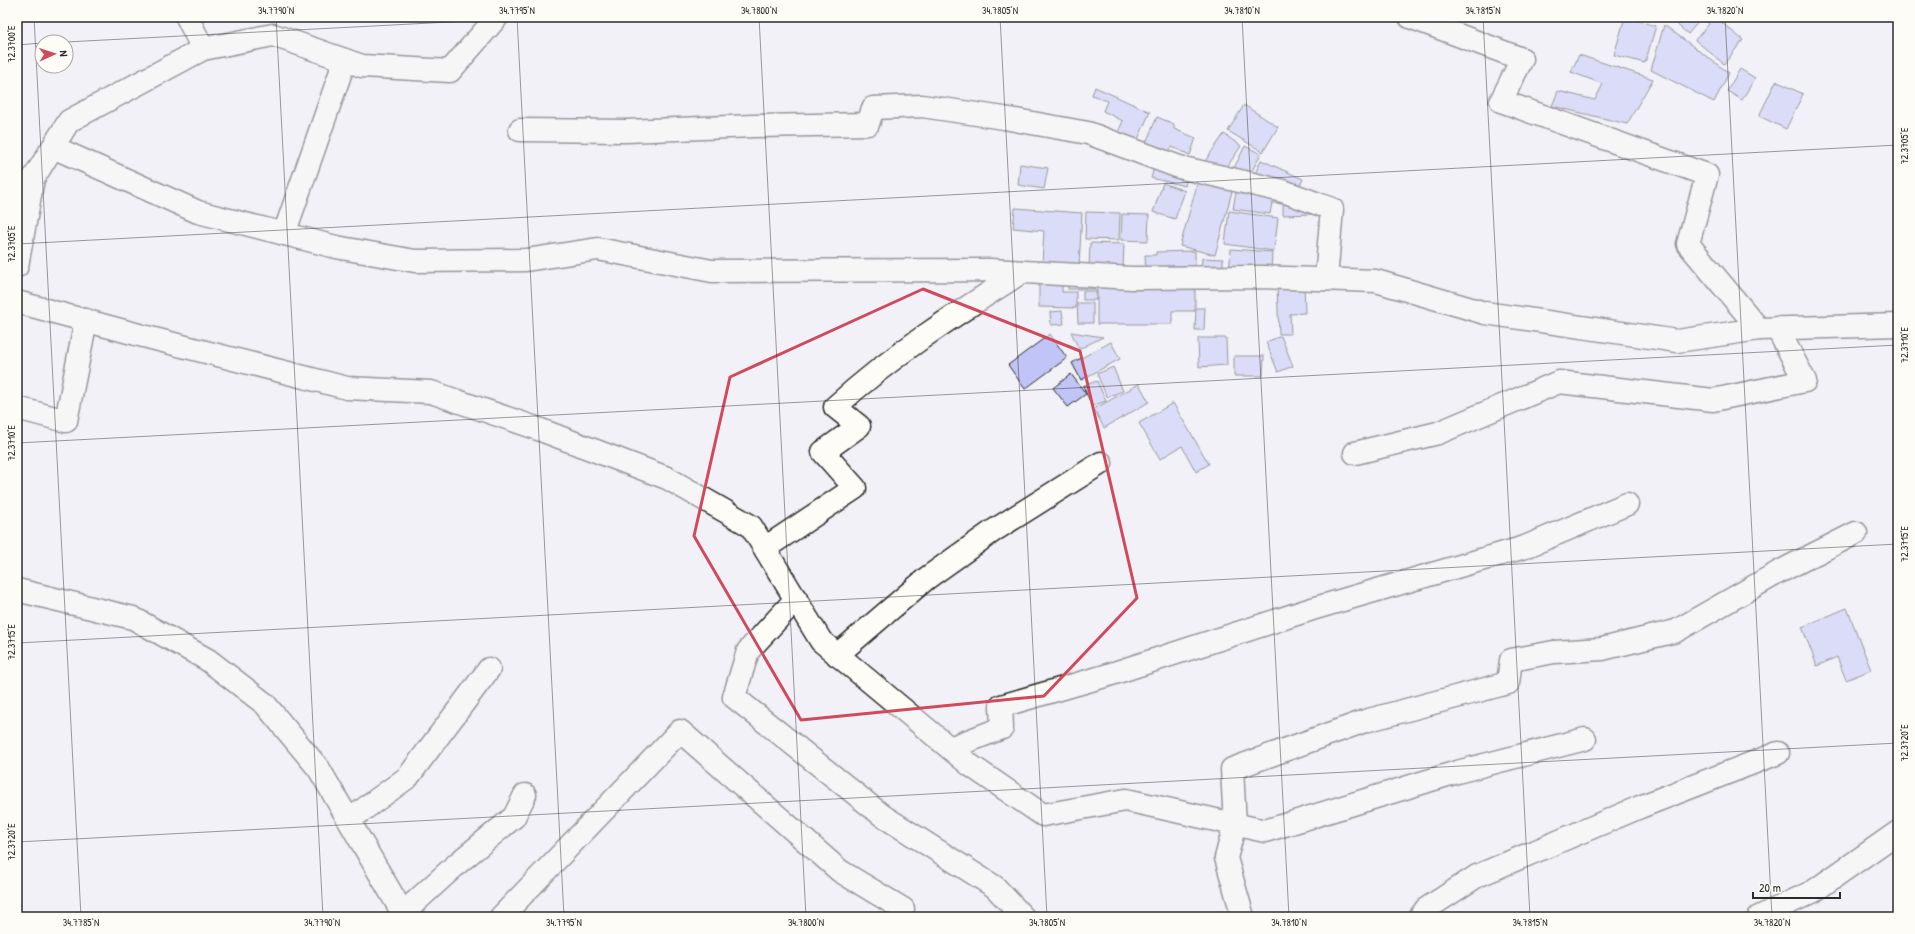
<svg xmlns="http://www.w3.org/2000/svg" width="1915" height="934" font-family="'Patrick Hand',sans-serif">
	<rect width="100%" height="100%" fill="#f1f1f7"/>
	<filter id="ink" filterUnits="userSpaceOnUse"><feTurbulence type="fractalNoise" baseFrequency=".025" numOctaves="2"/><feDisplacementMap in="SourceGraphic" scale="8" xChannelSelector="R" yChannelSelector="G"/><feConvolveMatrix kernelMatrix="1 2 1 2 8 2 1 2 1" color-interpolation-filters="sRGB"/></filter>
	<g filter="url(#ink)">
		<g fill="#c1c4f6" stroke="#2b2b2b">
			<path d="M1625,17L1656,26L1645,63L1614,55Z"/>
			<path d="M1676,17H1715L1743,40L1724,64L1695,40L1709,24L1702,17L1688,34L1673,21Z"/>
			<path d="M1664,25L1729,73L1714,102L1651,70Z"/>
			<path d="M1579,55L1653,79L1627,124L1552,106L1558,91L1595,100L1603,84L1571,72Z"/>
			<path d="M1740,69L1755,78L1742,100L1727,91Z"/>
			<path d="M1776,81L1803,94L1786,129L1759,116Z"/>
			<path d="M1095,87L1150,112L1135,146L1116,137L1123,121L1103,111L1107,101L1092,95Z"/>
			<path d="M1244,105L1278,127L1263,152L1228,131Z"/>
			<path d="M1157,117L1174,124V129L1196,138L1190,155L1172,147L1167,153L1145,145Z"/>
			<path d="M1224,134L1241,146L1223,173L1205,161Z"/>
			<path d="M1245,146L1261,154L1246,182L1231,174Z"/>
			<path d="M1261,160L1303,179L1296,194L1254,176Z"/>
			<path d="M1020,164L1048,168L1044,189L1018,185Z"/>
			<path d="M1155,164L1188,171L1185,186L1151,178Z"/>
			<path d="M1200,174L1234,184L1215,255L1180,246Z"/>
			<path d="M1163,183L1185,191L1175,219L1153,212Z"/>
			<path d="M1237,186L1284,193L1282,204L1272,203L1270,214L1233,209Z"/>
			<path d="M1313,203L1314,214L1283,215V204Z"/>
			<path d="M1015,208L1082,213L1079,266L1042,264L1044,231L1013,228Z"/>
			<path d="M1229,211L1278,218L1274,251L1225,244Z"/>
			<path d="M1086,212L1120,213L1119,240L1085,239Z"/>
			<path d="M1122,214L1149,215L1148,241L1121,240Z"/>
			<path d="M1090,243L1124,244L1123,269L1089,268Z"/>
			<path d="M1231,249L1272,252L1271,275L1229,272Z"/>
			<path d="M1195,251V274L1146,275L1145,255H1156V252Z"/>
			<path d="M1202,258L1223,259V272H1201Z"/>
			<path d="M1039,276L1062,277V292H1076V308L1039,307Z"/>
			<rect x="1068" y="278" width="27" height="11"/>
			<path d="M1195,279V311H1172V324H1097V280Z"/>
			<path d="M1304,285L1305,313L1290,314L1291,334H1279L1277,286Z"/>
			<rect x="1083" y="291" width="13" height="9"/>
			<path d="M1077,303H1093V323H1078Z"/>
			<path d="M1196,308H1205L1204,330H1195Z"/>
			<path d="M1062,311L1064,324L1051,325L1050,312Z"/>
			<path d="M1071,332L1103,337L1079,349Z"/>
			<path d="M1050,334L1067,358L1025,389L1008,365Z"/>
			<path d="M1281,336L1293,366L1278,372L1266,342Z"/>
			<path d="M1198,338H1226L1227,365L1199,367Z"/>
			<path d="M1111,342L1120,359L1081,380L1072,363Z"/>
			<path d="M1234,356H1264L1263,376H1234Z"/>
			<path d="M1113,367L1123,391L1107,397L1097,374Z"/>
			<path d="M1071,374L1086,394L1068,407L1053,388Z"/>
			<path d="M1097,381L1106,401L1092,406L1083,386Z"/>
			<path d="M1139,384L1149,402L1104,428L1094,409Z"/>
			<path d="M1173,403L1209,464L1196,472L1182,446L1160,459L1139,423Z"/>
			<path d="M1847,608L1871,670L1846,680L1837,657L1817,666L1802,627Z"/>
		</g>
		<g fill="none" stroke-linecap="round" stroke-linejoin="round">
			<g stroke="#2b2b2b" stroke-width="25">
				<g id="minor">
					<path d="M187,17L203,49"/>
					<path d="M1410,17L1522,59L1501,101L1707,175L1688,244L1759,329L1898,325"/>
					<path d="M520,130L626,131L754,126L868,124L873,108L922,106L1004,118L1088,133L1179,167L1283,191L1332,209L1326,279"/>
					<path d="M53,147L198,212L336,247L415,261L526,260L598,249L712,271L990,270L1132,278L1261,277L1376,281L1485,313L1677,341L1759,329"/>
					<path d="M284,234L345,60"/>
					<path d="M17,266L33,179L69,121L203,49L273,35L362,66L450,71L497,17"/>
					<path d="M17,302L143,336L347,388L431,392L533,427L667,478L751,526L821,641L970,765L1043,815L1126,800L1265,831L1457,772L1585,739"/>
					<path d="M17,408L66,421L86,320"/>
					<path d="M1355,453L1438,433L1559,382L1713,400L1805,381L1777,328"/>
					<path d="M765,548L855,488L823,452L859,426L835,407C892,355 957,313 1022,272"/>
					<path d="M17,590L133,618L208,660L265,704L319,769L405,917"/>
					<path d="M796,599L748,651L734,697L883,816L995,887L1023,917"/>
					<path d="M837,655L927,578L993,531L1101,463"/>
					<path d="M950,748L1002,728L1001,706L1105,676L1312,609L1525,547L1627,504"/>
					<path d="M349,820L408,777L489,669"/>
					<path d="M402,914L458,863L514,817L525,795"/>
					<path d="M501,917L680,731L840,871L903,909"/>
					<path d="M1243,917L1226,858L1235,824L1232,769L1365,721L1508,683L1511,660L1554,652L1602,649L1676,631L1779,572L1856,533"/>
					<path d="M1420,917L1426,909L1477,876L1640,807L1778,753"/>
					<path d="M1759,917L1814,891L1898,832"/>
				</g>
			</g>
			<use href="#minor" stroke="#fdfcf7" stroke-width="22"/>
		</g>
	</g>
	<path d="M0 0H1915V934H0ZM923,289L1080,351L1137,598L1044,696L801,720L694,536L730,377Z" fill="#f1f1f7" fill-opacity=".55" fill-rule="evenodd"/>
	<path fill="none" stroke="#d1495b" stroke-width="3" stroke-linejoin="round" d="M923,289L1080,351L1137,598L1044,696L801,720L694,536L730,377Z"/>
	<path fill="none" stroke="#2b2b2b" stroke-width="1" stroke-opacity="0.45" d="M34,17L81,917M276,17L323,917M517,17L564,917M759,17L806,917M1000,17L1047,917M1242,17L1289,917M1483,17L1530,917M1725,17L1772,917M66,42L546,17M17,45L42,43M17,244L1898,145M17,443L1898,345M17,643L1898,544M17,842L1898,743"/>
	<rect width="1915" height="934" fill="none" stroke="#fdfcf7" stroke-width="44"/>
	<g transform="translate(54 54) rotate(87)"><circle r="19" fill="#fdfcf7" stroke="#a9a8a5"/>
	<path d="M0-3L7 15L0 10L-7 15Z" fill="#d1495b"/>
	<text y="-6" font-size="11" font-weight="bold" text-anchor="middle" fill="#2b2b2b">N</text>
	</g>
	<path d="M1753 892v6h87v-6" fill="none" stroke="#2b2b2b" stroke-width="2"/>
	<text x="1759" y="892" font-size="12" fill="#2b2b2b" stroke="#fdfcf7" stroke-width="3" paint-order="stroke">20 m</text>
	<rect x="22" y="22" width="1871" height="890" fill="none" stroke="#2b2b2b" stroke-width="1.5"/>
	<g font-size="10" text-anchor="middle" fill="#2b2b2b">
		<text x="276" y="14">34.7790°N</text>
		<text x="517" y="14">34.7795°N</text>
		<text x="759" y="14">34.7800°N</text>
		<text x="1000" y="14">34.7805°N</text>
		<text x="1242" y="14">34.7810°N</text>
		<text x="1483" y="14">34.7815°N</text>
		<text x="1725" y="14">34.7820°N</text>
		<text transform="translate(11 44) rotate(-90)" y="4">72.3700°E</text>
		<text transform="translate(1904 146) rotate(-90)" y="4">72.3705°E</text>
		<text transform="translate(11 244) rotate(-90)" y="4">72.3705°E</text>
		<text transform="translate(1904 345) rotate(-90)" y="4">72.3710°E</text>
		<text transform="translate(11 443) rotate(-90)" y="4">72.3710°E</text>
		<text transform="translate(1904 544) rotate(-90)" y="4">72.3715°E</text>
		<text transform="translate(11 642) rotate(-90)" y="4">72.3715°E</text>
		<text transform="translate(1904 743) rotate(-90)" y="4">72.3720°E</text>
		<text transform="translate(11 842) rotate(-90)" y="4">72.3720°E</text>
		<text x="81" y="926">34.7785°N</text>
		<text x="322" y="926">34.7790°N</text>
		<text x="564" y="926">34.7795°N</text>
		<text x="806" y="926">34.7800°N</text>
		<text x="1047" y="926">34.7805°N</text>
		<text x="1289" y="926">34.7810°N</text>
		<text x="1530" y="926">34.7815°N</text>
		<text x="1772" y="926">34.7820°N</text>
	</g>
</svg>
